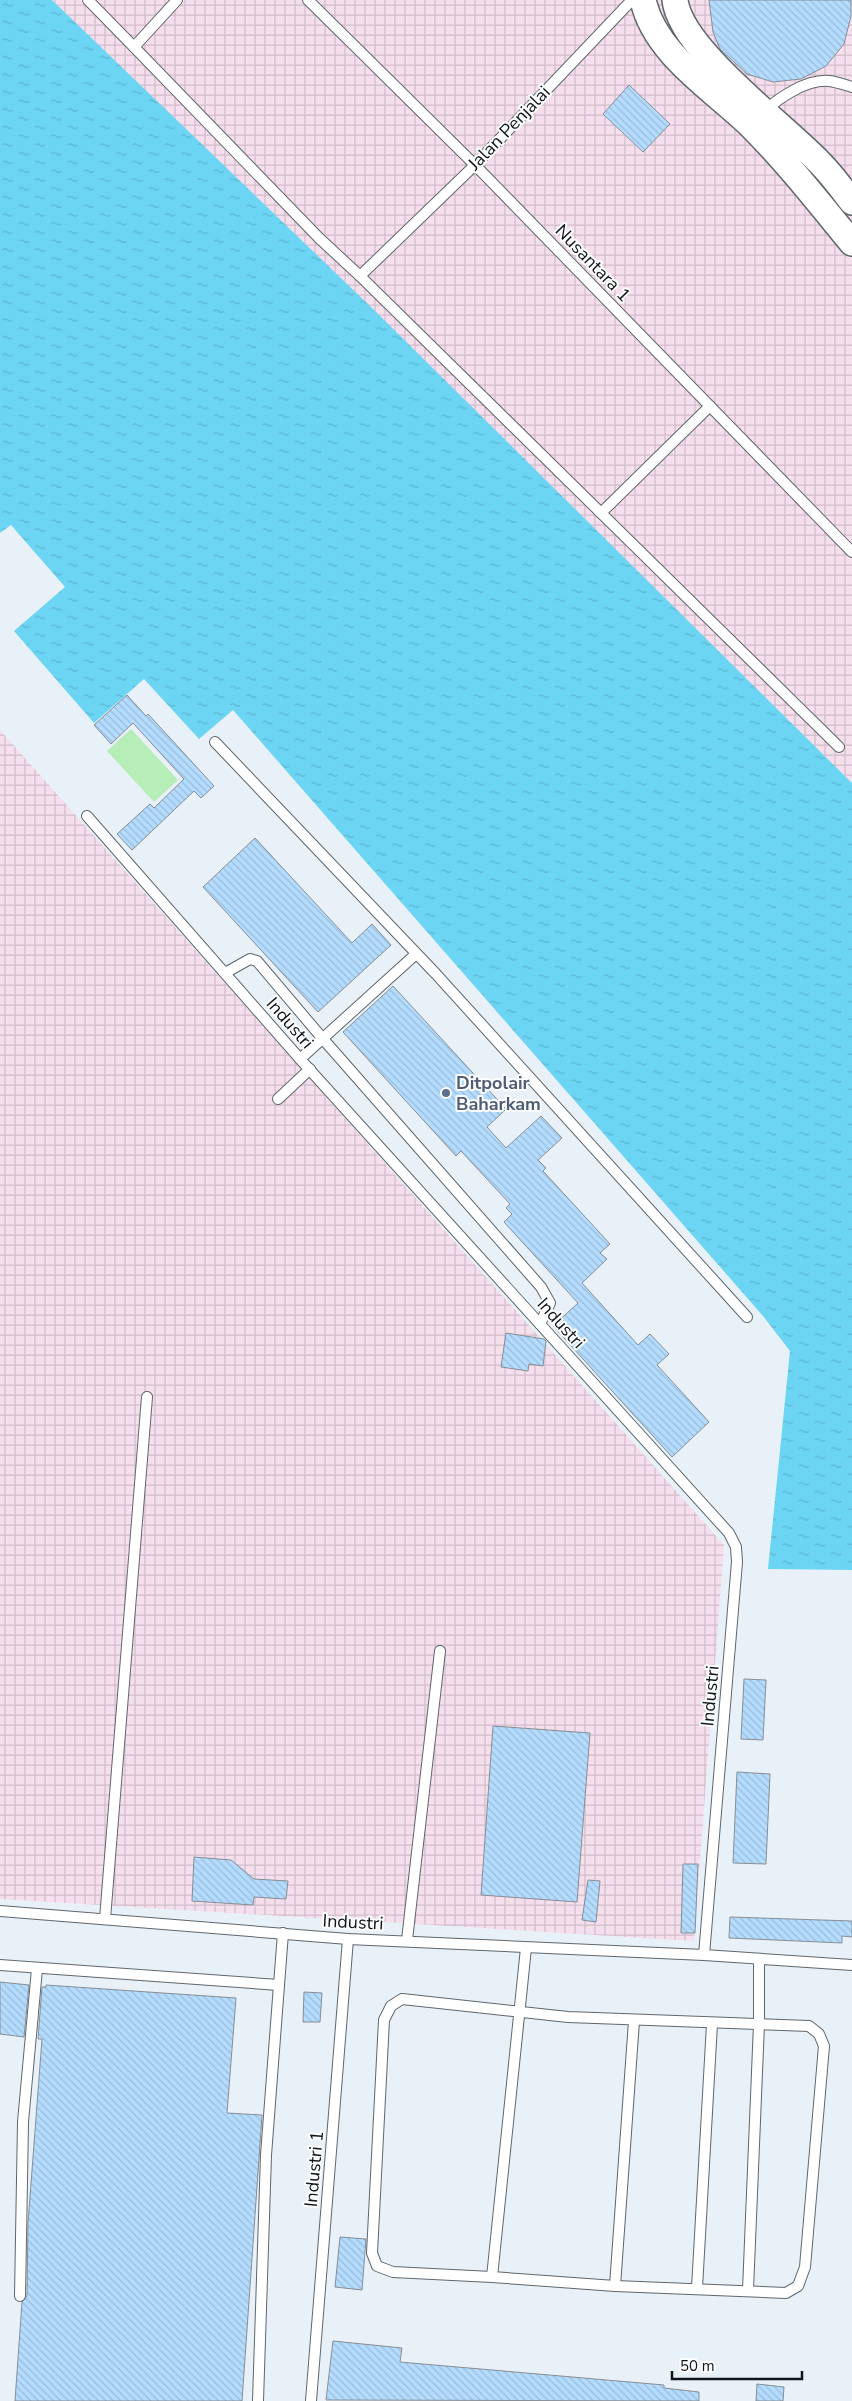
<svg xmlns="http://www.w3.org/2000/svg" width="852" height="2401" font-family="'Nunito Sans',sans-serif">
	<defs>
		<pattern id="industrial-grid" width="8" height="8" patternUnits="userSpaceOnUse" patternTransform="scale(1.25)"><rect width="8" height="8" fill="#f5dfec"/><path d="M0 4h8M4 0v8" fill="none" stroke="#d1beca"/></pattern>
		<pattern id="water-ripples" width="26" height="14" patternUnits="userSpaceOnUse" patternTransform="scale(1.25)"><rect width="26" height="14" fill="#6cd5f4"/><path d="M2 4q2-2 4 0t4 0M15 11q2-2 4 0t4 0" fill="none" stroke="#5db6d0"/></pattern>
		<pattern id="building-back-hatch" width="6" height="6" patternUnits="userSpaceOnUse" patternTransform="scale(1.25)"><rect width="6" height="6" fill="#b4dcfe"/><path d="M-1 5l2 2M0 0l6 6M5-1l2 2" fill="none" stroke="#9abcd9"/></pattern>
	</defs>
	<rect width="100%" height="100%" fill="#e9f1f8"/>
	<g fill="url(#industrial-grid)">
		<path d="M52,0H852V783L621,556Z"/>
		<path d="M0,730L724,1545L694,1941L0,1899Z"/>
	</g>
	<path fill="#b7edb6" d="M131,729L178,780L154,802L107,751Z"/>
	<path fill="url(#water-ripples)" d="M0,0H52L372,308L852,783V1570L768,1569L790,1351L763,1316L233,710L199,739L144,679L94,723L14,631L65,587L11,525L0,533Z"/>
	<g fill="url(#building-back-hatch)" stroke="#878d94">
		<path d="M709,0H851V16L844,44L826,66L801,79L773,82L747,74L720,49L713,32Z"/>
		<path d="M629,85L670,124L643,152L603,114Z"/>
		<path d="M127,695L146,716L148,714L214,786L201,798L194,791L132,850L117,834L150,804L154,808L184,779L133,723L111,744L94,725Z"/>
		<path d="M255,838L352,943L372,924L391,945L318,1012L203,887Z"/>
		<path d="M393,986L506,1109L487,1127L506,1148L541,1116L562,1138L538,1160L546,1168L543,1171L610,1244L600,1253L607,1259L582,1283L638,1345L650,1334L669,1354L657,1365L709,1422L672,1457L553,1326L578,1303L504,1222L512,1214L506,1208L510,1204L461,1151L456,1156L343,1032Z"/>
		<path d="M506,1333L544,1339L546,1341L543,1366L529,1364L528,1371L501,1367Z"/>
		<path d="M744,1679L766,1680L763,1740L741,1739Z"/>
		<path d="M493,1726L590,1733L577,1902L481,1895Z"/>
		<path d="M737,1772L770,1774L766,1864L733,1863Z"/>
		<path d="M194,1857L231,1860L254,1879L288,1881L286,1899L254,1897L253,1905L192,1901Z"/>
		<path d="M683,1864H698L695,1933H681Z"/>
		<path d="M588,1880L600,1881L596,1922L582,1920Z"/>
		<path d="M730,1917L852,1921V1937L842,1936V1943L729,1938Z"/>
		<path d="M0,1982L29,1985L24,2037L0,2034Z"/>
		<path d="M46,1985L236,1998L227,2113L262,2115L242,2401H15L22,2302L27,2296L28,2223L42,2039H38L42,1987H46Z"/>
		<path d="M304,1992L322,1993L320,2022H303Z"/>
		<path d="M340,2237L366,2239L362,2290L335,2287Z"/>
		<path d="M333,2341L402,2348L400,2362L664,2385V2388L699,2392V2401L326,2400Z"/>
		<path d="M757,2384L784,2387L783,2401H756Z"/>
	</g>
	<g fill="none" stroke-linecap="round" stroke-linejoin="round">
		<g stroke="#5f666c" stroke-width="12">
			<g id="service">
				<path d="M88,0L134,47L177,0"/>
				<path d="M308,0L475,165L852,552"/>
				<path d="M134,47L319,238L360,276L475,165L631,1"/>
				<path d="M763,112C779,98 806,79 829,81C837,82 845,85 852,87"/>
				<path d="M360,276L839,747"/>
				<path d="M601,513L710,406"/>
				<path d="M215,742L436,974L747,1317"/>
				<path d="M87,816L300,1059L729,1533L736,1547L737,1562L704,1955"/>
				<path d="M225,973L250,959L257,961L323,1039L541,1287L550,1303L540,1324"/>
				<path d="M300,1059L416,954"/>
				<path d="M278,1099L310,1069"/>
				<path d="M0,1911L348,1939L704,1955L852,1965"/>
				<path d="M105,1919L147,1397"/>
				<path d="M407,1940L440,1651"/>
				<path d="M0,1965L279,1985"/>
				<path d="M492,2277L393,2272L377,2266L372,2253L384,2020L391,2006L402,1999L568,2017L809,2026L819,2034L824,2046L805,2267L798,2286L786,2293L615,2286L492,2277L526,1948"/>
				<path d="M615,2286L634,2021"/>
				<path d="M697,2288L712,2024"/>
				<path d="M748,2290L759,2024V1959"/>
				<path d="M20,2296L23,2122L37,1969"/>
				<path d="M258,2401L266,2155L283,1933"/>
				<path d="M311,2401L348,1939"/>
			</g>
		</g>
		<g stroke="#5f666c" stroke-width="28">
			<g id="tertiary">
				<path d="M643,0C654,53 713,89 750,125C787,162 819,203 852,243"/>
				<path d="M675,0C680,49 785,126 820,163C832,175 842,189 852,202"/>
			</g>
		</g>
		<use href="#service" stroke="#fff" stroke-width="10"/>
		<use href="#tertiary" stroke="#fff" stroke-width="25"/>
	</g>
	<circle fill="#5c6f8a" stroke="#fcfdff" stroke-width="2" cx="446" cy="1093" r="5"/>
	<g text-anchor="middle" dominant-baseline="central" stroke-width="4" stroke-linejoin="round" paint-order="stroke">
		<g font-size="18" fill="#121517" stroke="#fcfdff">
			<text transform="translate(509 128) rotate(-46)">Jalan Penjalai</text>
			<text transform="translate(593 263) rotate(46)">Nusantara 1</text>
			<text transform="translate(290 1023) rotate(49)">Industri</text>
			<text transform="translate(561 1323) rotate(48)">Industri</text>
			<text transform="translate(710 1696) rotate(-85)">Industri</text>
			<text transform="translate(353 1922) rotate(3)">Industri</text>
			<text transform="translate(314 2169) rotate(-85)">Industri 1</text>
		</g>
		<g font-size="18" font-weight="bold" fill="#4e5e75" stroke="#fcfdff" text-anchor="start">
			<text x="456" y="1083">Ditpolair<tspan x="456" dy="21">Baharkam</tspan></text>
		</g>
	</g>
	<path d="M672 2371v8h130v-8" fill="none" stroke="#121517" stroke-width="2.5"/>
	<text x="680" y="2371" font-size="15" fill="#121517" stroke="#fcfdff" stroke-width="4" paint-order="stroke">50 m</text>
</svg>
